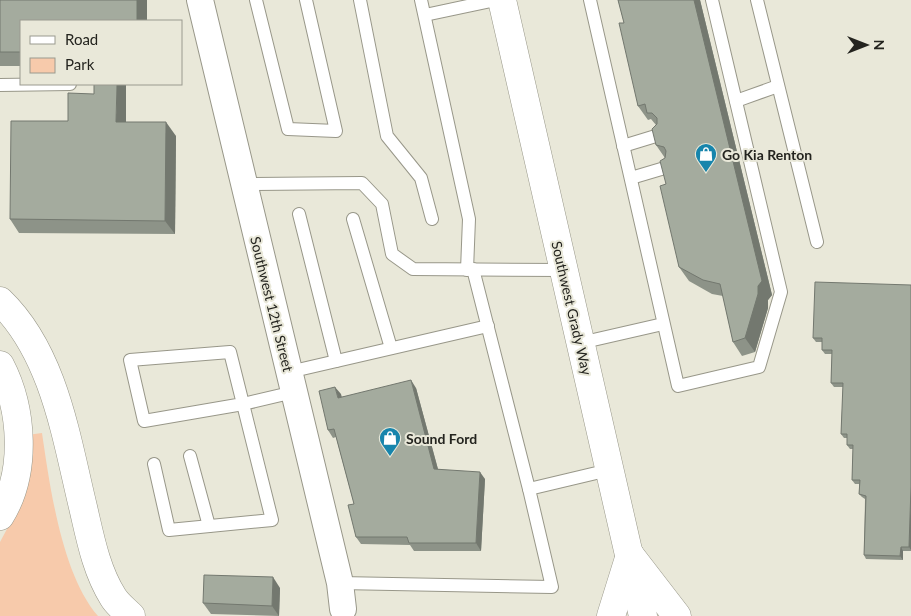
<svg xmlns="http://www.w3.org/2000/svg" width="911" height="616" font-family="Lato,sans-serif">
	<rect width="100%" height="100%" fill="#e9e8d9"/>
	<path fill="#f7caab" d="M42,433C50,487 62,575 98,616H0V542L14,516L27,435Z"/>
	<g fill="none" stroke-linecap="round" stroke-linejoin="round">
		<g stroke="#989789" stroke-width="14">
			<g id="service">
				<path d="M256,0L288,129L336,131L306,0"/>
				<path d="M360,0L387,136L421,178L432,219"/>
				<path d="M421,0L469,219L467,270"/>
				<path d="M590,0L678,386L759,367L781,292L712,0"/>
				<path d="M757,0L817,242"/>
				<path d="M425,15L496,0"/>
				<path d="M0,85L70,84"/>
				<path d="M736,101L778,86"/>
				<path d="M623,146L659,135"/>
				<path d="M631,178L668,167"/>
				<path d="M243,184L362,183L382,204L392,254L413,269L563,270"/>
				<path d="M299,214L336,361"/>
				<path d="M353,219L391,348"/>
				<path d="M473,269L529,489"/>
				<path d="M580,343L663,324"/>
				<path d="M230,352L243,404L144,421L130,360Z"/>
				<path d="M289,372L488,326"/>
				<path d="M190,456L209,526"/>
				<path d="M154,464L169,530L272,520L243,404L294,392"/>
				<path d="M340,583L552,587L529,489L609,470"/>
			</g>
		</g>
		<g stroke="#989789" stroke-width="28">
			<path id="minor" d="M200,0L340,583L343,609"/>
		</g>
		<g stroke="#989789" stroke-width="29">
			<path id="secondary" d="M502,0L643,616"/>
		</g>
		<g stroke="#989789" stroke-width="29">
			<path id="primary" d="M630,555L677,616"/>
		</g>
		<g stroke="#989789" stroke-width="29">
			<g id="motorway">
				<path d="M0,301C54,353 66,437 83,507C90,537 96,570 113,597C117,604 125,610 131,616"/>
				<path d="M0,365C23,409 27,473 0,516"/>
				<path d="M611,616L630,555"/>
			</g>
		</g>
		<use href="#service" stroke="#fff" stroke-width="12"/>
		<use href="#minor" stroke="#fff" stroke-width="26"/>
		<use href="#secondary" stroke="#fff" stroke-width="28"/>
		<use href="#primary" stroke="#fff" stroke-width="28"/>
		<use href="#motorway" stroke="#fff" stroke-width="28"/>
	</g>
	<g fill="#8d9388">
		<path d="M0,0H147V21H21V66H0Z"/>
		<path d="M618,0H700L772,295L768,300V308L755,352L742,356L733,342L723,296L712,294L689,281L679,267L666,184L665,158L656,145V125L651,119L648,120L638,106L624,23Z"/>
		<path d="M94,94L126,122L176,136L175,234L19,233L10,219L68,121Z"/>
		<path d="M911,285V551H903V560L866,559L864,555L865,499L862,497L859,494V484H855L852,480L853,449H850L847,445V438H844L841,434L843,387H834L831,383L832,354H825L822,350V342H816L813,338Z"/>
		<path d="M416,388L438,469L485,479L481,551H414L410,545L361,544L356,537L354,504L336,437L333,438L328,430L341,394V397Z"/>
		<path d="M280,588L279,616L211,614L203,603Z"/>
	</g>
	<g fill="#73786f">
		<rect x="137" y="0" width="10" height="21"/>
		<path d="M694,0H700L772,295L768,300V308L755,352L745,338Z"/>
		<path d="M117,84H126V136L116,122Z"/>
		<path d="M166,122L176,136L175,234L165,221Z"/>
		<path d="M411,380L416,388L440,477L434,469Z"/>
		<path d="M335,387L341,394L344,405L338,398Z"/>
		<path d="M480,472L485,479L481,551L476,543Z"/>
		<path d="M911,487V550L909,547Z"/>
		<path d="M901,547L903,551V560L900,556Z"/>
		<path d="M273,577L280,588L279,616L272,606Z"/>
	</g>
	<g fill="#a4ab9e" stroke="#73786f">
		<path d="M0,0H137V21H21V52H0Z"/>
		<path d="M618,0H694L762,281L758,286V294L745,338L733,342L720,284L703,280L679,267L660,186L666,184L660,161L665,158L666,151L664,147L656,145L652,129L657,124V118L652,113H647L645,104L638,106L619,23H624Z"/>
		<path d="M94,84H117L116,122H166L165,221L10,219L11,121H68V93L94,94Z"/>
		<path d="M815,282L911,285V487L909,547H901L900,556L864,555L866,496L859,494L860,480H852L853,445H847V434H841L843,383H831L832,350H822V338H813Z"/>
		<path d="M411,380L434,469L480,472L476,543H409L407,537H356L348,505L354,504L334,429L328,430L319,391L335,387L338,398Z"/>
		<path d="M204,575L273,577L272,606L203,603Z"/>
	</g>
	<defs>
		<g id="shop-pin" transform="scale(1.125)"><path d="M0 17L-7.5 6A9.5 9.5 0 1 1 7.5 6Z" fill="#1785ac" stroke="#e9e8d9"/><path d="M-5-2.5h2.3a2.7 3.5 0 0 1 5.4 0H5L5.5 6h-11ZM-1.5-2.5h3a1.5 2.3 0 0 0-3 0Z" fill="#fff"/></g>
	</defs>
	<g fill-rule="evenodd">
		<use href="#shop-pin" x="706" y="154"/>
		<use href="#shop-pin" x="390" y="438"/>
	</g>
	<g text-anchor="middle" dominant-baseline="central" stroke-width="4" stroke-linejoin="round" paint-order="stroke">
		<g font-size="14" font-weight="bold" fill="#24241f" stroke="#e9e8d9" text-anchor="start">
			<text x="722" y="154">Go Kia Renton</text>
			<text x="406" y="438">Sound Ford</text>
		</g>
		<g font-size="14" fill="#24241f" stroke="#e9e8d9">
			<text transform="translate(272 304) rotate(76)">Southwest 12th Street</text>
			<text transform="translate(572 308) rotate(77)">Southwest Grady Way</text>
		</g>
	</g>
	<rect x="20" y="20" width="162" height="65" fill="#e9e8d9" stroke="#9a9a8f"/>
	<rect x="30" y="36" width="25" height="8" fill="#ffffff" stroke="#9a9a8f"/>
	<text x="65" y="45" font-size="15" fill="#24241f">Road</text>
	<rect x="30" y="58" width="25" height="15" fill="#f7caab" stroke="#9a9a8f"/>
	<text x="65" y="70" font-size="15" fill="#24241f">Park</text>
	<g transform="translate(866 45) rotate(90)" stroke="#e9e8d9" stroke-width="4" paint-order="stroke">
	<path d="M0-4L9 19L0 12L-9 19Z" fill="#24241f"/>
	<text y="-8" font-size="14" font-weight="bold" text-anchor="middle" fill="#24241f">N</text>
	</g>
</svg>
